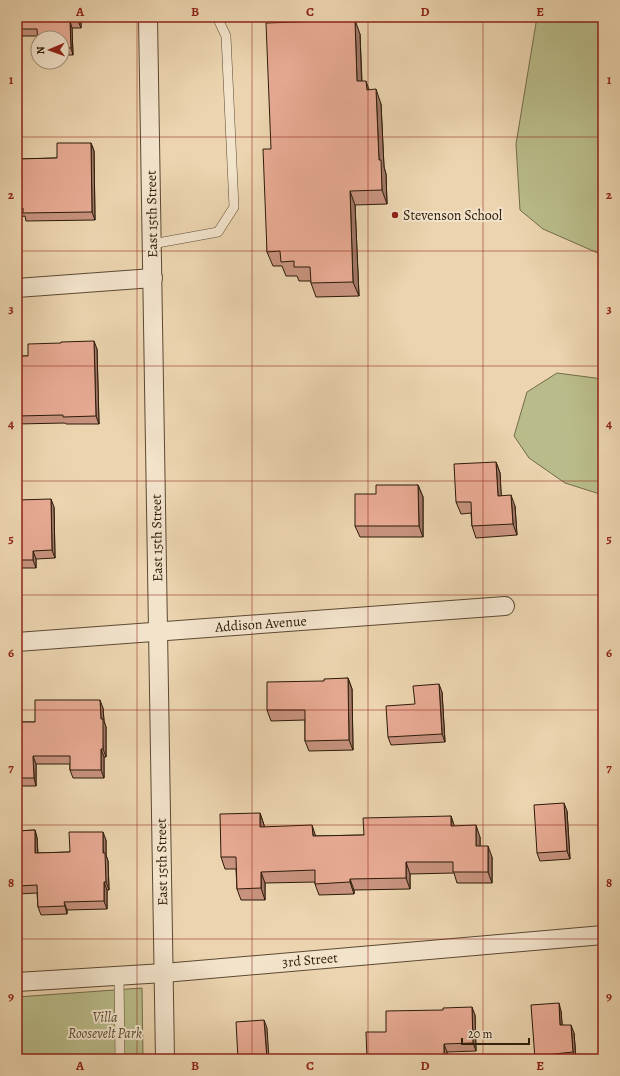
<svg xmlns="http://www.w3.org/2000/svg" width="620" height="1076" font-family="Alegreya,serif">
	<rect width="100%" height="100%" fill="#ebd4af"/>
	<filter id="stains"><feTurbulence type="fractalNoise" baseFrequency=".005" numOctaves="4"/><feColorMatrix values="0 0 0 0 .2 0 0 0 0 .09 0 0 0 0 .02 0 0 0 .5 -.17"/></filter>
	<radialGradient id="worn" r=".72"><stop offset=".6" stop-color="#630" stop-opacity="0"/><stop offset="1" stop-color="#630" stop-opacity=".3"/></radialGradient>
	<g fill="#b9bc8a" stroke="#726c4a">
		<path d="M537,17H603V254H600L543,229L520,210L516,144Z"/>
		<path d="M557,373L603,379V495L565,483L529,458L514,436L527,392Z"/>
		<path d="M142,988L143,1059H17V997Z"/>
	</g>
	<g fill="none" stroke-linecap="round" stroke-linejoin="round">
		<g stroke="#5c4932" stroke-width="10">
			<g id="service">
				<path d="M152,244L218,232L234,207L226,36L217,17"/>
				<path d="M119,976L120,1059"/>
			</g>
		</g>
		<g stroke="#5c4932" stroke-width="20">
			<g id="minor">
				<path d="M148,17L165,1059"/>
				<path d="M17,288L153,278"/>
				<path d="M17,642L505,606"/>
				<path d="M17,982L164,973L603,935"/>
			</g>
		</g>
		<use href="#service" stroke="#f2e3cb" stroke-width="9"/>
		<use href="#minor" stroke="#f2e3cb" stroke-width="18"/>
	</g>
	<g fill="#c7927e" stroke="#2c1b09">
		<path d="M17,17H81V28H72L73,55H62V38H38V49L37,36H17Z"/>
		<path d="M360,34L362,81L381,104L384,167L386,174L387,204L355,205L359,296L316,297L311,283V281H299L297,276H286L282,266H273L267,252L271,149Z"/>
		<path d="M91,143L94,151L95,220L26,221L25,216L17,217V159L57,158Z"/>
		<path d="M61,343L97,349L99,424H66L65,423L17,424V356H28Z"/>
		<path d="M496,462L500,473L501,495L515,506L517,535L476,538L472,526L471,513L461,514L456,502Z"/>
		<path d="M418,485L423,497V537H360L355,526L376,494Z"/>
		<path d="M17,500L54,507L55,558L36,559V568H17Z"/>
		<path d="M348,678L352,689L353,750L309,751L305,741V720L271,721L267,710L324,681Z"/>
		<path d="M442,692L445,742L391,745L388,737Z"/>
		<path d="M103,708L104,721L106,727V757H104V778H73L70,770V764H36V786H17V722H35Z"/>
		<path d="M567,811L570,859L540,861L537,853Z"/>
		<path d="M260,813L264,825V827L316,836L364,835L451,816L454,826L480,837V846L492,857V883H457L454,873L410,874V889L354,890V894L319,895L315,884V882L265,883V900H241L237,889L236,869H225L221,857Z"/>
		<path d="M35,830L37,838L38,853L70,852L106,840V855L108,861L109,890H107V909L67,910V914L41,915L38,907L37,893L17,894V831Z"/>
		<path d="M561,1011L562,1025L574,1033L576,1059H535Z"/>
		<path d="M475,1015L476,1051L447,1052V1059H367L386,1032Z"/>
	</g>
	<g fill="#a27767" stroke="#2c1b09">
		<path d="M78,17H81V28L78,21Z"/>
		<path d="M355,20L360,34L362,95L357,81Z"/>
		<path d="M70,21L72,28L73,55L71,48Z"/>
		<path d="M366,81L371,95L367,90Z"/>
		<path d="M376,89L381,104L384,167L386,174L387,204L382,190L379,160Z"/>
		<path d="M91,143L94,151L95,220L92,212Z"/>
		<path d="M350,191L355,205L359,296L353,282Z"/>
		<path d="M94,341L97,349L99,424L96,416Z"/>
		<path d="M496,462L500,473L502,507L498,496Z"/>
		<path d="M418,485L423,497V537L419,526Z"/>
		<path d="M511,495L515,506L517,535L513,524Z"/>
		<path d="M51,499L54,507L55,558L52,550Z"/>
		<path d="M33,551L36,559V568L33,560Z"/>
		<path d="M348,678L352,689L353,750L349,740Z"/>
		<path d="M439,684L442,692L445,742L442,734Z"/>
		<path d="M100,700L103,708L104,721L106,727V757L103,749L101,719Z"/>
		<path d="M101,749L104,757V778L101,770Z"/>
		<path d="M33,756L36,764V786L34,778Z"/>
		<path d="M564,803L567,811L570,859L567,851Z"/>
		<path d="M260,813L264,825L265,838L260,827Z"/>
		<path d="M451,816L455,828L451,826Z"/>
		<path d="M312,825L316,837L313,836Z"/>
		<path d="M476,825L480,837V857L476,846Z"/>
		<path d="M35,830L37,838L38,861L35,853Z"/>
		<path d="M103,832L106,840V855L108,861L109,890L106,882L103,853Z"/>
		<path d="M488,846L492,857V883L488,872Z"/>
		<path d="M406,862L410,874V889L406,878Z"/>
		<path d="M261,872L265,883V900L261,888Z"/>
		<path d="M350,879L354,890V894L350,882Z"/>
		<path d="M104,882L107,890V909L104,901Z"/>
		<path d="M64,902L67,910V914Z"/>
		<path d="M559,1003L561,1011L563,1033L560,1025Z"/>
		<path d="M472,1007L475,1015L476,1051L473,1043Z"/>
		<path d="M264,1020L267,1028L269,1059H267Z"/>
		<path d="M571,1025L574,1033L576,1059L573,1052Z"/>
		<path d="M444,1044L447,1052V1059H445L444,1058Z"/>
	</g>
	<g fill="#e7aa93" stroke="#2c1b09">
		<path d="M17,17H78V21H70L71,48H62V38H38V48L37,29H17Z"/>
		<path d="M355,20L357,81H366L367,90L376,89L379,160H381L382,190L350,191L353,282L311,283L310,267H294V261L281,262L280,251L267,252L263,149H271L266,23Z"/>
		<path d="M57,143H91L92,212L23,213V208L17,209V159L57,158Z"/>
		<path d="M94,341L96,416L63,417V415L17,416V356H28V344L61,343V342Z"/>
		<path d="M496,462L498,496L511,495L513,524L472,526L471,502H456L454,464Z"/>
		<path d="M376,485H418L419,526H355V494H376Z"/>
		<path d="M51,499L52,550L33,551V560H17V500Z"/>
		<path d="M348,678L349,740L305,741V710H267V682L324,681V679Z"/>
		<path d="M439,684L442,734L388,737L386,706L415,704L413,686Z"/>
		<path d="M35,700H100L101,719H103V749H101V770H70V756H33L34,778H17V722H35Z"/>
		<path d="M564,803L567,851L537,853L534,805Z"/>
		<path d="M260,813V827L312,825L313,836L364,835L363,818L451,816V826L476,825V846H488V872H453V862H406V878L350,879V882L315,884V870L261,872V888L237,889L236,857H221L220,814Z"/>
		<path d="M35,830V853L70,852L69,832H103V853H105L106,882H104V901L64,902L65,906L38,907L37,885L17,886V831Z"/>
		<path d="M559,1003L560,1025H571L573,1052L554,1054V1059H535L531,1005Z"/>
		<path d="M472,1007L473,1043L444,1044V1058H413V1059H367L366,1032H386V1011L443,1010V1008Z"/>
		<path d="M264,1020L267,1059H238L236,1022Z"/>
	</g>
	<path fill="none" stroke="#8f2418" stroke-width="1" stroke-opacity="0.55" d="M137,17V1059M252,17V1059M368,17V1059M483,17V1059M17,137H603M17,251H603M17,366H603M17,481H603M17,595H603M17,710H603M17,825H603M17,939H603"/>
	<circle fill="#8f2418" stroke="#f2e3cb" stroke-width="1.5" cx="395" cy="215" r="4"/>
	<g text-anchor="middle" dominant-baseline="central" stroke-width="4" stroke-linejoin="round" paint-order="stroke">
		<g font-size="14" fill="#2c1b09" stroke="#f2e3cb">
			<text transform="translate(152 214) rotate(-91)">East 15th Street</text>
			<text transform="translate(157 538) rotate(-91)">East 15th Street</text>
			<text transform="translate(261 624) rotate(-4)">Addison Avenue</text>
			<text transform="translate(162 862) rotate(-91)">East 15th Street</text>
			<text transform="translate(310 960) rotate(-5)">3rd Street</text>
		</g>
		<g font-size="14" fill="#2c1b09" stroke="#f2e3cb" text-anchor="start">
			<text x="403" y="215">Stevenson School</text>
		</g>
		<g font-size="14" font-style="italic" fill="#564b30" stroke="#f2e3cb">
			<text x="105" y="1017">Villa<tspan x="105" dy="16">Roosevelt Park</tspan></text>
		</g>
	</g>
	<rect width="620" height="1076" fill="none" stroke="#ebd4af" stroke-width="44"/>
	<g transform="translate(50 50) rotate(268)"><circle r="19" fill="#f2e3cb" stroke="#a3937d"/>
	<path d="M0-3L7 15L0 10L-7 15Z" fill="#8f2418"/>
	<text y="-6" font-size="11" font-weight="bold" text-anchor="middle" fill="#2c1b09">N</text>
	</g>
	<path d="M462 1038v6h67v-6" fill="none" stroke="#2c1b09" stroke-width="2"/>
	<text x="468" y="1038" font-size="12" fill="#2c1b09" stroke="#f2e3cb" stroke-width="3" paint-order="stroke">20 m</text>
	<rect x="22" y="22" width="576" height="1032" fill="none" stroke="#8f2418" stroke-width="1.5"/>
	<g font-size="13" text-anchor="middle" font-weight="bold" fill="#8f2418">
		<text x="80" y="16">A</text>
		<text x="195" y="16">B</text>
		<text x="310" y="16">C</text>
		<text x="425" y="16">D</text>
		<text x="540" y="16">E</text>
		<text x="11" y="84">1</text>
		<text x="609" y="84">1</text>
		<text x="11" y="199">2</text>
		<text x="609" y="199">2</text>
		<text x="11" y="313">3</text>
		<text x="609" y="313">3</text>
		<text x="11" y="428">4</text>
		<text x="609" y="428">4</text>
		<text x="11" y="543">5</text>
		<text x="609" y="543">5</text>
		<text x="11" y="657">6</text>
		<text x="609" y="657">6</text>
		<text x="11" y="772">7</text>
		<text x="609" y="772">7</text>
		<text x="11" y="887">8</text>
		<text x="609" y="887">8</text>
		<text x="11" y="1001">9</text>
		<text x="609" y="1001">9</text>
		<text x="80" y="1070">A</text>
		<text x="195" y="1070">B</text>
		<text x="310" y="1070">C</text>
		<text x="425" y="1070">D</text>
		<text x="540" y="1070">E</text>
	</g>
	<rect width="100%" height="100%" filter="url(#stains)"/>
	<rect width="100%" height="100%" fill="url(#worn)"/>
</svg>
